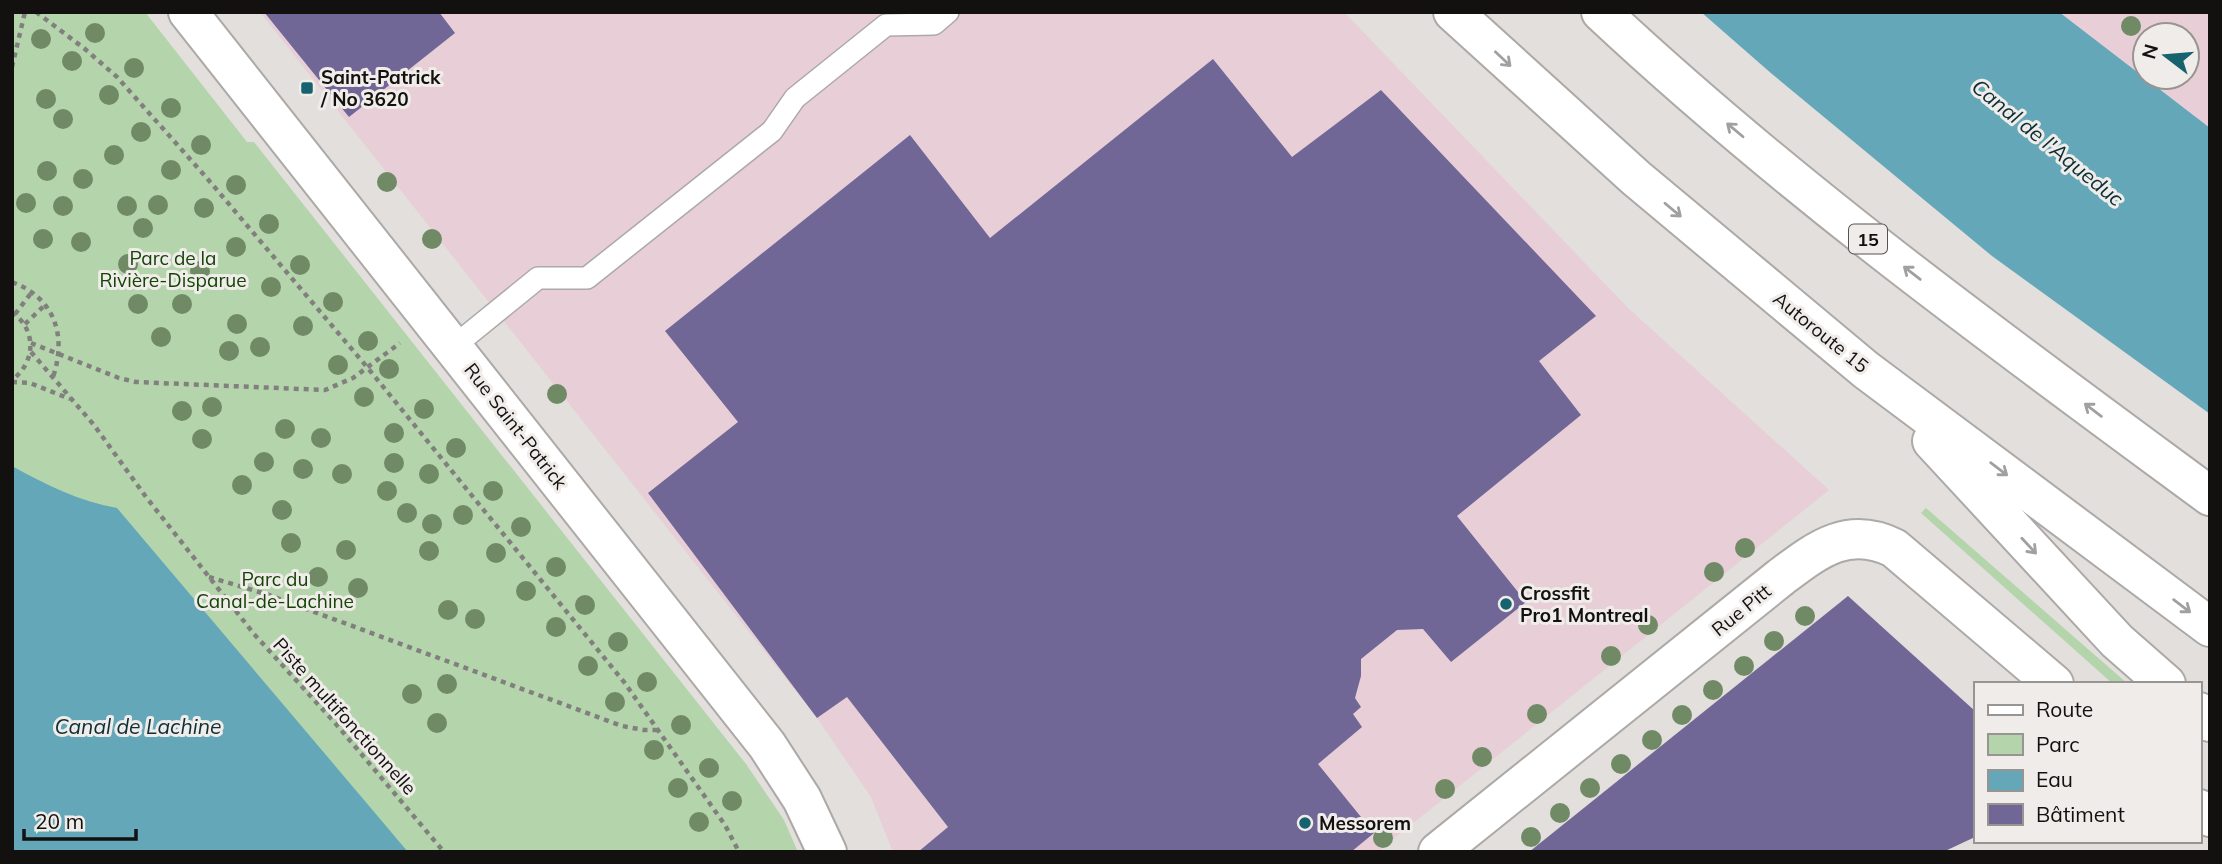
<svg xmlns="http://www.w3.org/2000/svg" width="2222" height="864" font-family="Mulish,sans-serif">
	<rect width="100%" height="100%" fill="#e2dfdc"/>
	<g fill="#e7ced7" fill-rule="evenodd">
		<path d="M260,12H1344L1628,308L1829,490L1377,852H893L871,797L817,718Z"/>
		<path d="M2059,12H2210V128L2074,25ZM2145,35H2187V77H2145Z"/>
	</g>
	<g fill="#b4d5ac">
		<path d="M12,12H145L247,142H254L746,764L784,820L798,852H12Z"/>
		<path d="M1926,508L2128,684H2113L1921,513Z"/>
	</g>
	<g fill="#64a7b9">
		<path d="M1701,12H2059L2210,128V414L1992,256L1772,74Z"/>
		<path d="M12,466C46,485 79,501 117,508L408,852H12Z"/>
	</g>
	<g fill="#716796">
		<path d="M264,12H439L455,33L349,117Z"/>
		<path d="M1213,59L1292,157L1381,90L1596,316L1539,361L1581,415L1457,516L1526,602L1451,662L1423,629L1397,630L1361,659V676L1355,698L1361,707L1353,714L1362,727L1318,764L1374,833L1351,852H918L948,827L847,697L817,718L648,493L738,422L665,331L910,135L990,238Z"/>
		<path d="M1848,596L1975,711V837L1943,852H1529Z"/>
	</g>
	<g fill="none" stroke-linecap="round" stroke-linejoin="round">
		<g stroke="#aca9a7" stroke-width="24">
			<path id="lane" d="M453,347L538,278H587L772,131L795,98L886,25L934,24L948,12"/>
		</g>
		<g stroke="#aca9a7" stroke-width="42">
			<g id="street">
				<path d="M2199,809L2210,817"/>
				<path d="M1438,852L1781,577C1817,550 1848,525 1894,548L2054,684"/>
			</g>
		</g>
		<g stroke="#aca9a7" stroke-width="42">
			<path id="secondary" d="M188,12L767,745L802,799L827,852"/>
		</g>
		<g stroke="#aca9a7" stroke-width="42">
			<g id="highway">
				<path d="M1453,12L1636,178L1866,370L2210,627"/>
				<path d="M1601,12C1790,189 2001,342 2210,496"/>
				<path d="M1932,441L2117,641L2166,684"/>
				<path d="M2199,712L2210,722"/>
			</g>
		</g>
		<g stroke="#82807e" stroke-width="4.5" stroke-dasharray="5 5" stroke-linecap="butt">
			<path d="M36,12L85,49L117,77L206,177L367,367L624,682L725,825L739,852"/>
			<path d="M12,67L25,12"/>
			<path d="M12,282C55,298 67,336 53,377"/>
			<path d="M12,312C37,330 36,362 12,380"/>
			<path d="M15,314L32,292"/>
			<path d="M25,324L45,305"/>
			<path d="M31,343L119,378L136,382L325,390L353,378L400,343"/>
			<path d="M31,352L94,425L146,497L254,634L336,724L444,852"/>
			<path d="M12,382L30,383L70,399"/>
			<path d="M209,577L266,594L622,726L644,730H660"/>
		</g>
		<use href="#lane" stroke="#fff" stroke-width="21"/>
		<use href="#street" stroke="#fff" stroke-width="38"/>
		<use href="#secondary" stroke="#fff" stroke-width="38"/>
		<use href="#highway" stroke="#fff" stroke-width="38"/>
	</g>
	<g fill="#718a66">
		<circle cx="2131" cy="26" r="10"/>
		<circle cx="95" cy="33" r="10"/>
		<circle cx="41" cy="39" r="10"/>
		<circle cx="72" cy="61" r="10"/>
		<circle cx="134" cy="68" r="10"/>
		<circle cx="109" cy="95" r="10"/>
		<circle cx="46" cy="99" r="10"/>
		<circle cx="171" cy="108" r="10"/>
		<circle cx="63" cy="119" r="10"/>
		<circle cx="141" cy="132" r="10"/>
		<circle cx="201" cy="145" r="10"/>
		<circle cx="114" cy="155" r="10"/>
		<circle cx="171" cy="170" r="10"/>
		<circle cx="47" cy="171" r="10"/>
		<circle cx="83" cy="179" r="10"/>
		<circle cx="387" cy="182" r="10"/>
		<circle cx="236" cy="185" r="10"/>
		<circle cx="26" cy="203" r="10"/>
		<circle cx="158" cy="205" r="10"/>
		<circle cx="63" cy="206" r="10"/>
		<circle cx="127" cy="206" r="10"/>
		<circle cx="204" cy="208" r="10"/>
		<circle cx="269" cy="224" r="10"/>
		<circle cx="143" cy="228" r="10"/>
		<circle cx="43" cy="239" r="10"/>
		<circle cx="432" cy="239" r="10"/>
		<circle cx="81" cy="242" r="10"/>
		<circle cx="236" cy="247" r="10"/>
		<circle cx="128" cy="264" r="10"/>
		<circle cx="300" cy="265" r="10"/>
		<circle cx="200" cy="271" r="10"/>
		<circle cx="271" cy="287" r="10"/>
		<circle cx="333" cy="302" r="10"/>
		<circle cx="138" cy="304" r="10"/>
		<circle cx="182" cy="304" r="10"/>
		<circle cx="237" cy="324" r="10"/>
		<circle cx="303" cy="326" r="10"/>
		<circle cx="161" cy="337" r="10"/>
		<circle cx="368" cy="341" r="10"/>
		<circle cx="260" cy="347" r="10"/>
		<circle cx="229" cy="351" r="10"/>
		<circle cx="338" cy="365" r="10"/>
		<circle cx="389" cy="369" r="10"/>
		<circle cx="557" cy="394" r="10"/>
		<circle cx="364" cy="397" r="10"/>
		<circle cx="212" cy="407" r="10"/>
		<circle cx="424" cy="409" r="10"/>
		<circle cx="182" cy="411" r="10"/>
		<circle cx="285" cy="429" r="10"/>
		<circle cx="394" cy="433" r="10"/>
		<circle cx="321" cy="438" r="10"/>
		<circle cx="202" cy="439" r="10"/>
		<circle cx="456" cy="448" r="10"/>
		<circle cx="264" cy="462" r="10"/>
		<circle cx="394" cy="463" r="10"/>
		<circle cx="303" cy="469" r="10"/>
		<circle cx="342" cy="474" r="10"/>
		<circle cx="429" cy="474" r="10"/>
		<circle cx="242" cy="485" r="10"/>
		<circle cx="387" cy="491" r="10"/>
		<circle cx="493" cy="491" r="10"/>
		<circle cx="282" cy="510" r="10"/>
		<circle cx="407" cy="513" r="10"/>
		<circle cx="463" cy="515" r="10"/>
		<circle cx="432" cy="524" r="10"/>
		<circle cx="521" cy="527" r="10"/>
		<circle cx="291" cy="543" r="10"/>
		<circle cx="1745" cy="548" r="10"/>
		<circle cx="346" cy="550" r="10"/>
		<circle cx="429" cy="551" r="10"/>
		<circle cx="496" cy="553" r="10"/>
		<circle cx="556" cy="567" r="10"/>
		<circle cx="1714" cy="572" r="10"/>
		<circle cx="318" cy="577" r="10"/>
		<circle cx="358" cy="588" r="10"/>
		<circle cx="526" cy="591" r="10"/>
		<circle cx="585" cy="605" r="10"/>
		<circle cx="448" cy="610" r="10"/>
		<circle cx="1805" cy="616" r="10"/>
		<circle cx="475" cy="619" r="10"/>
		<circle cx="1648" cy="625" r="10"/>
		<circle cx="556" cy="627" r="10"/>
		<circle cx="1774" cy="641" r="10"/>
		<circle cx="618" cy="642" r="10"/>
		<circle cx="1611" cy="656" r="10"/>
		<circle cx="588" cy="666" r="10"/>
		<circle cx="1744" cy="666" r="10"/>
		<circle cx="647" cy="682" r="10"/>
		<circle cx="447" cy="684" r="10"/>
		<circle cx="1713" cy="690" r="10"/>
		<circle cx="412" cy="694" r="10"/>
		<circle cx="615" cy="702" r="10"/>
		<circle cx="1537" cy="714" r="10"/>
		<circle cx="1682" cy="715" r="10"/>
		<circle cx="437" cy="723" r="10"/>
		<circle cx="681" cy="725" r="10"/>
		<circle cx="1652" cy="740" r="10"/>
		<circle cx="654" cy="750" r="10"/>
		<circle cx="1482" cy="757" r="10"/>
		<circle cx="1621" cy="764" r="10"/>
		<circle cx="709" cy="768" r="10"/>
		<circle cx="678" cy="788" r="10"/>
		<circle cx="1590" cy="788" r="10"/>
		<circle cx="1445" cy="789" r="10"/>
		<circle cx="732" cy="801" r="10"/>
		<circle cx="1560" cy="813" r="10"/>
		<circle cx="699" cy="822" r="10"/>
		<circle cx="1531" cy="837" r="10"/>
		<circle cx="1383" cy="838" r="10"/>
	</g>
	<defs><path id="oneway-shaft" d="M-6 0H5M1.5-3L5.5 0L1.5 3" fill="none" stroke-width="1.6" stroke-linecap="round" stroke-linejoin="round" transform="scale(1.75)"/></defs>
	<g stroke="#a0a09f">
		<use href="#oneway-shaft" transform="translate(1503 59) rotate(43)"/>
		<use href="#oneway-shaft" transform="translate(1735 130) rotate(-140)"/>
		<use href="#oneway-shaft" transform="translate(1673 210) rotate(40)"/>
		<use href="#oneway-shaft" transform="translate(1912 273) rotate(-142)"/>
		<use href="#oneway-shaft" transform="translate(2093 410) rotate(-143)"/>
		<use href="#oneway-shaft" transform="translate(1999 469) rotate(37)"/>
		<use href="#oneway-shaft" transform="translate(2029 546) rotate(47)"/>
		<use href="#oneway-shaft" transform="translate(2182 606) rotate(37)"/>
	</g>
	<g fill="#17626f" stroke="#efece9" stroke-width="2.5">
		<rect x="300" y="81" width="14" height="14" rx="3.5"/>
		<circle cx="1506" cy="604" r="7"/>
		<circle cx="1305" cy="823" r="7"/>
	</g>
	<g text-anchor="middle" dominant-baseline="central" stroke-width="6" stroke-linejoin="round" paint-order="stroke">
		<rect fill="#efece9" stroke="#545351" stroke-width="2" x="1849" y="224.5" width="38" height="29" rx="5"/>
		<g font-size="18" font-weight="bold" fill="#121110">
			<text x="1868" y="239">15</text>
		</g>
		<g font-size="19" font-weight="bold" fill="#121110" stroke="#efece9" text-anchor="start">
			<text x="321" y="77">Saint-Patrick<tspan x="321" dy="22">/ No 3620</tspan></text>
			<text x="1520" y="593">Crossfit<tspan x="1520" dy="22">Pro1 Montreal</tspan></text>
			<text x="1319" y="823">Messorem</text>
		</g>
		<g font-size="19" fill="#144406" stroke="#efece9">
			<text x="173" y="258">Parc de la<tspan x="173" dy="22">Rivière-Disparue</tspan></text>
			<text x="275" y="579">Parc du<tspan x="275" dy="22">Canal-de-Lachine</tspan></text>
		</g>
		<g font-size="19" fill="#121110" stroke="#efece9">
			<text transform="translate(1821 332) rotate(39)">Autoroute 15</text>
			<text transform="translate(516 426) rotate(52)">Rue Saint-Patrick</text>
			<text transform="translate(1741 610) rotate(-39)">Rue Pitt</text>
			<text transform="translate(345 716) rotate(48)">Piste multifonctionnelle</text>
		</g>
		<g font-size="21" font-style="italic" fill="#0c2e36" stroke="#efece9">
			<text transform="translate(2048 142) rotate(39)">Canal de l'Aqueduc</text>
			<text x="138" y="726">Canal de Lachine</text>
		</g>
	</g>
	<rect width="2222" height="864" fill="none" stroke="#121110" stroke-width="28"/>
	<rect x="1974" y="682" width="228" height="161" fill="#efece9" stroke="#979492" stroke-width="2"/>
	<rect x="1988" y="705" width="35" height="10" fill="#ffffff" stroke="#979492" stroke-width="2"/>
	<text x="2036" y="717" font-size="21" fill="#121110">Route</text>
	<rect x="1988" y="734" width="35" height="21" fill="#b4d5ac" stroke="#979492" stroke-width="2"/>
	<text x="2036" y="752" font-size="21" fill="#121110">Parc</text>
	<rect x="1988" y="770" width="35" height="21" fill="#64a7b9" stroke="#979492" stroke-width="2"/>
	<text x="2036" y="787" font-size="21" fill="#121110">Eau</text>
	<rect x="1988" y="804" width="35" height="21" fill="#716796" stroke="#979492" stroke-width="2"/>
	<text x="2036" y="822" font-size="21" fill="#121110">Bâtiment</text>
	<g transform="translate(2166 56) rotate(286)"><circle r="33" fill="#efece9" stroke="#979492" stroke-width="2"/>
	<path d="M0-5L12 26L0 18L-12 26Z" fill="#17626f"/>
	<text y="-10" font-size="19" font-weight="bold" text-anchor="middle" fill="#121110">N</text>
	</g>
	<path d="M24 829v10h112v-10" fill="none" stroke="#121110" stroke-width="3.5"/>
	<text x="35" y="829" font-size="21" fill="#121110" stroke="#efece9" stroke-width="5" paint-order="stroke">20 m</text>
</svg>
